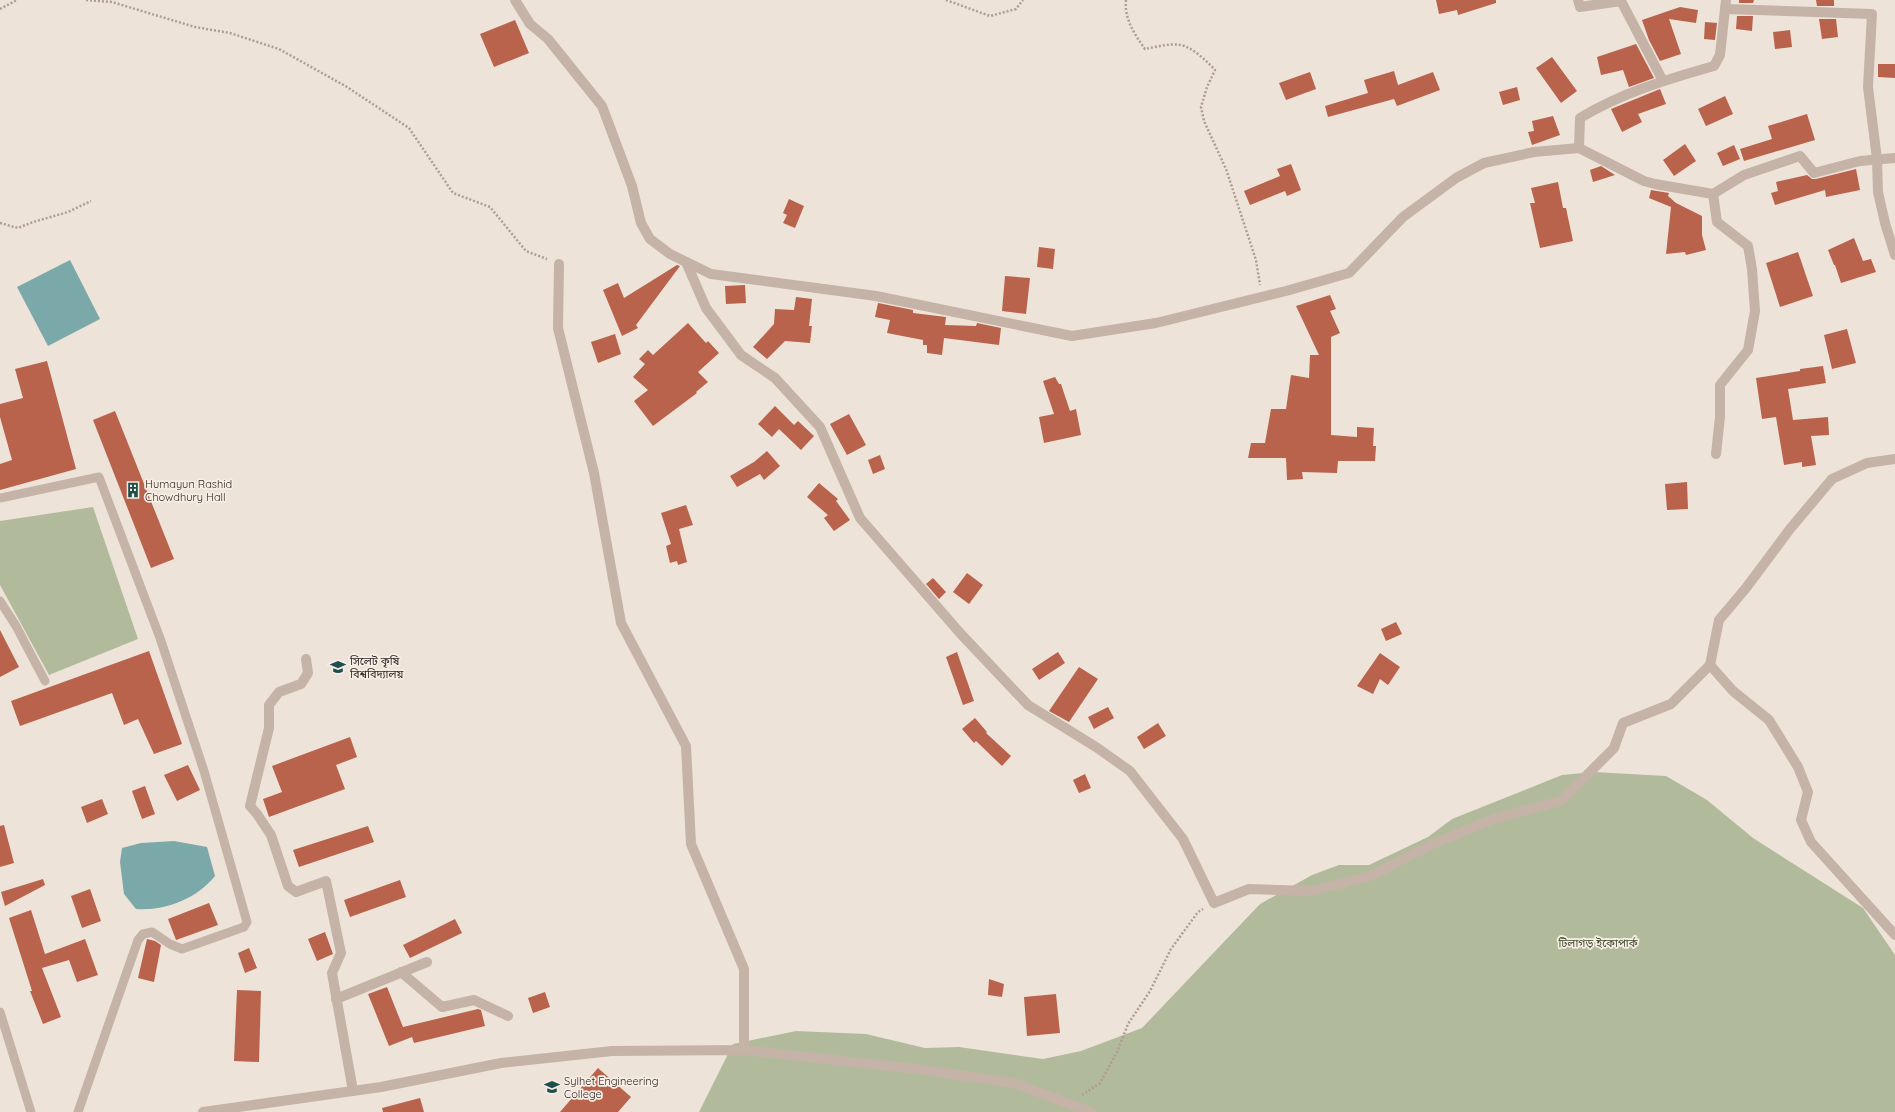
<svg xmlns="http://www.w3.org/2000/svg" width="1895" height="1112" font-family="Quicksand,'Noto Sans Bengali',sans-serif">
	<rect width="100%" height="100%" fill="#eee3d9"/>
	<g fill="#b1bb9b">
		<path d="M93,507L138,639L49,675L0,585V521Z"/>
		<path d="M1594,772L1666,776L1707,800L1753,838L1863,908L1895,955V1112H699L733,1044L796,1031L866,1034L925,1048L959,1047L1043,1059L1081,1051L1142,1028L1260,904L1312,875L1339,865H1369L1428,837L1452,819L1562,775Z"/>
	</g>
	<g fill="#7ba8a8">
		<path d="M70,260L100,319L48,346L17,287Z"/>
		<path d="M174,841L207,847L215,876C196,899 166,911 136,909L124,894L120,862L122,848L141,843Z"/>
	</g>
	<g fill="#b9624c">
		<path d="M1436,0H1496V3L1458,15L1457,10L1439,14Z"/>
		<path d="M1739,0H1754L1753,3H1739Z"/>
		<path d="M1816,0H1834V6H1817Z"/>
		<path d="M1680,7L1698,10L1696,23L1669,19L1681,54L1660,61L1649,40L1642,20Z"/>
		<path d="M1737,16H1753L1752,31L1736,29Z"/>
		<path d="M1819,19H1836L1838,37L1822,39Z"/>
		<path d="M515,20L529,53L494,67L480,34Z"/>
		<path d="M1705,22L1717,23L1715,40L1704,39Z"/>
		<path d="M1790,30L1792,47L1775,49L1773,32Z"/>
		<path d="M1636,44L1654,78L1629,87L1623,70L1601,75L1597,57Z"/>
		<path d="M1552,57L1577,91L1561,103L1536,68Z"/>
		<path d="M1878,64H1895V78L1878,77Z"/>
		<path d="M1394,71L1398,85L1433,72L1440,90L1397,106L1394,99L1328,117L1325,106L1368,93L1364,80Z"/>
		<path d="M1310,72L1316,89L1286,100L1279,83Z"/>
		<path d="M1517,87L1520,100L1503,105L1499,92Z"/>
		<path d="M1660,89L1666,104L1638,114L1642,122L1622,132L1611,109Z"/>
		<path d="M1725,96L1733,114L1706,126L1698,109Z"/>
		<path d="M1807,114L1815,140L1744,161L1740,149L1772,139L1768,126Z"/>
		<path d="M1553,116L1560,135L1532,145L1528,132L1534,131L1532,121Z"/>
		<path d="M1685,144L1696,161L1674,176L1663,160Z"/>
		<path d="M1734,145L1740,159L1723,166L1717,153Z"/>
		<path d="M1291,164L1301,190L1287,196L1285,191L1250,205L1244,191L1280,176L1277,169Z"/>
		<path d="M1601,166L1615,175L1593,182L1590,170Z"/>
		<path d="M1856,169L1860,190L1826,197L1825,190L1775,205L1771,193L1778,191L1776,182L1807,175L1812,179H1816Z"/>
		<path d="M1558,182L1563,208H1566L1573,241L1540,248L1530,203H1535L1531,188Z"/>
		<path d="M1651,190L1669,193L1668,196L1676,203L1702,216V235L1706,250L1686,255L1685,252L1666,254L1671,207L1649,198Z"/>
		<path d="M789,199L804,206L795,228L783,223L787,215L783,213Z"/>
		<path d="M1854,238L1863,261L1871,259L1876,272L1841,283L1835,265H1834L1828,250Z"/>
		<path d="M1039,247L1055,249L1053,269L1037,267Z"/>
		<path d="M1798,252L1813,296L1780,307L1766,263Z"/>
		<path d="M677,265L680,266L636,325L638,328L622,336L603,290L618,283L624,298Z"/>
		<path d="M1005,276L1030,278L1026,314L1002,311Z"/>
		<path d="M745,285L746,303L726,304L725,286Z"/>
		<path d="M1330,295L1336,309L1330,311L1340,333L1331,337V435L1357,437V427L1374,428L1373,446H1376L1375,461H1338L1337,473L1302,472L1303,479L1287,480L1286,458H1248L1251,443H1265L1271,409H1286L1291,375L1309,378L1310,355H1319L1296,306Z"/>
		<path d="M796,297L812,299L809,326H812L810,343L785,341L767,359L753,347L774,324L775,309L794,310Z"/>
		<path d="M878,303L913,310V313L946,317L945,325L976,326L977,323L1001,328L999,345L944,338L942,355L927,353V345H923V340L887,333L890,320L875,317Z"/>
		<path d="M688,323L706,343L708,341L719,353L698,372L708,382L696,392L697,393L653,426L634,401L648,390L633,377L645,364L639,359L648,350L653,355Z"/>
		<path d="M1847,329L1856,363L1832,369L1824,335Z"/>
		<path d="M615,334L621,354L598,363L591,342Z"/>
		<path d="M47,361L76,469L0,490V464L12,460L0,417V404L23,398L15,369Z"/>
		<path d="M1823,366L1826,383L1788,389L1793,420L1828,417L1829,435L1811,436L1816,465L1802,467V462L1784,465L1776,417L1762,419L1756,378L1800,371V369Z"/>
		<path d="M1055,377L1059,384H1061L1070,411L1076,409L1081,435L1044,443L1039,417L1054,414L1043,381Z"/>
		<path d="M775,406L794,425L798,421L814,436L801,450L779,429L772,437L758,424Z"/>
		<path d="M115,411L174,559L151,568L93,420Z"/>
		<path d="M849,414L866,445L847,455L830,424Z"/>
		<path d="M767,451L780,466L764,480L760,474L737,487L730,476L754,462Z"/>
		<path d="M880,455L885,469L873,474L868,460Z"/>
		<path d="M1687,482L1688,509L1667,510L1665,484Z"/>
		<path d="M819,483L838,499L836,501L850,520L834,531L824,518L828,515L807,497Z"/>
		<path d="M686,505L693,525L679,529L687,562L678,565L677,561L670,563L666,546L671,544L661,513Z"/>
		<path d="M967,573L983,585L969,604L953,592Z"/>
		<path d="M933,578L946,592L939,599L926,584Z"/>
		<path d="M1396,622L1402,634L1386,641L1381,629Z"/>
		<path d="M0,630L19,667L0,677Z"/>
		<path d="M149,651L182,744L154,754L138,719L124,725L112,693L20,726L11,701Z"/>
		<path d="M957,652L974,701L963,705L946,657Z"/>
		<path d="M1058,652L1065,663L1039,680L1032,669Z"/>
		<path d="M1380,653L1400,667L1388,685L1380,679L1373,694L1357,686Z"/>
		<path d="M1079,667L1098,679L1069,722L1049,711Z"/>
		<path d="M1108,707L1114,718L1094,729L1088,717Z"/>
		<path d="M975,718L987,732L986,733L1011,756L1002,766L976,741L974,743L962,729Z"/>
		<path d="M1158,723L1166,736L1144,749L1137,737Z"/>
		<path d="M350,737L357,757L336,765L345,789L269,817L263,799L282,792L272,766Z"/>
		<path d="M188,765L200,790L177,801L164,775Z"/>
		<path d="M1085,774L1091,788L1079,793L1073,780Z"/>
		<path d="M145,786L155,814L142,819L132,791Z"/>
		<path d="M102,799L108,814L87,823L81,807Z"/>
		<path d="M4,825L14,863L0,867V826Z"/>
		<path d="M368,826L374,842L299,867L293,850Z"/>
		<path d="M43,879L45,885L5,906L1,892Z"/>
		<path d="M400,880L406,897L350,917L344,900Z"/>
		<path d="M90,889L101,921L82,928L71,896Z"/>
		<path d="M209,903L218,925L176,940L168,919Z"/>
		<path d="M31,910L45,954L85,939L98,975L77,982L69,960L42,968L61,1017L43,1024L30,991H32L9,918Z"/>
		<path d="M455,919L462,933L410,958L403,945Z"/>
		<path d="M325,932L333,954L317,961L308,939Z"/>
		<path d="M147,939L155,941L161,945L154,982L138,978Z"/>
		<path d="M249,948L257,968L245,973L238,953Z"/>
		<path d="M989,979L1004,984L1002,997L988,995Z"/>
		<path d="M387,987L403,1027L478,1009L481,1010L485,1026L414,1043L412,1037L389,1046L368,994Z"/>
		<path d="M237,990L261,991L259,1062L234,1061Z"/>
		<path d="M545,992L550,1007L533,1013L528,998Z"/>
		<path d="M1056,994L1060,1033L1027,1036L1024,997Z"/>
		<path d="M598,1068L631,1097L618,1112H560Z"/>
		<path d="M420,1098L424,1112H383L382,1108Z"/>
	</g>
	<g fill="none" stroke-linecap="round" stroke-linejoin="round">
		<g stroke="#b09d91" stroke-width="2.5" stroke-dasharray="2 2" stroke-linecap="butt">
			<path d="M86,0L112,2L195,27L230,33L279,49L347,87L409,128L453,193L490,207L526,251L547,259"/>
			<path d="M946,0L990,16L1016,9L1023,0"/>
			<path d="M1126,0C1124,19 1135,35 1145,49C1156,47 1169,43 1180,45C1191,46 1208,62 1215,70L1207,87L1201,107L1204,121L1226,169L1256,260L1260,285"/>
			<path d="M0,9L17,0"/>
			<path d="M0,223L18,228L33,222L68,212L91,201"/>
			<path d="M1082,1095L1100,1083L1117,1052L1128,1024L1150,991L1171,949L1198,912L1203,909"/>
		</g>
		<g stroke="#c4b3a6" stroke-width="9">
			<path d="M0,498L99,477L160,638L204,771L247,922L244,927L182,949L170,944L152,932L143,934L138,940L78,1112"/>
			<path d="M0,601L16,626L45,681"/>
			<path d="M0,1012L31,1112"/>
		</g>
		<g stroke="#c4b3a6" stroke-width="10">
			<path d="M515,0L530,24L548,39L602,106L632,186L641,223L650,239L670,254L711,274L876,296L1072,336L1156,323L1286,291L1349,273L1403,217L1456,178L1484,163L1534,152L1579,148L1644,181L1655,184L1713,194L1744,175L1800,156L1814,173L1860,161L1895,158"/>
			<path d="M1578,0L1580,7L1621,1L1663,81"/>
			<path d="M1725,9L1872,14L1868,87L1877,159L1878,192L1885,223L1895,255"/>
			<path d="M1579,148L1580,118C1621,93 1668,79 1714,66L1720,55L1726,0"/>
			<path d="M1713,194L1717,222L1748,246L1752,269L1755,311L1748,350L1720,385V417L1716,454"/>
			<path d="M686,262L706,308L741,355L775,378L820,427L860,518L960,633L1028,705L1096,747L1130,771L1183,839L1214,903L1249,889L1312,891L1370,876L1433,844L1493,819L1561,801L1614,748L1623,723L1671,704L1710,665L1733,691L1769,720L1798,767L1808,792L1801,820L1811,842L1895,935"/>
			<path d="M559,264L558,328L594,473L621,623L686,746L691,844L744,969V1050"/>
			<path d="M306,659L308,673L301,684L279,692L269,705V728L250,806L257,814L271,835L288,886L296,892L326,881L341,953L332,973L353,1091"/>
			<path d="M1710,665L1719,620L1746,588L1790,529L1832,479L1867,463L1895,459"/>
			<path d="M401,972L442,1007L474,1000L508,1016"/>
			<path d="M336,999L427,962"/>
			<path d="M203,1112L381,1087L501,1063L612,1051L744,1050L917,1069L1014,1083L1091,1112"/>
		</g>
	</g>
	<defs>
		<g id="building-bare" transform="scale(1.2)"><path d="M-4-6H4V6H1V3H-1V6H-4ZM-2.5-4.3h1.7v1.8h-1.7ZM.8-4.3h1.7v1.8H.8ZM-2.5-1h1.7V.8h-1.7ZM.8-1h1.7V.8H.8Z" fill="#204d4e" stroke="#f6ede4" stroke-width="2.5" paint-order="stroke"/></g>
		<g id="university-bare" transform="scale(1.2)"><path d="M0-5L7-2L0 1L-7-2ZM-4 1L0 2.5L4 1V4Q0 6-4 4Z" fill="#204d4e" stroke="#f6ede4" stroke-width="2.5" paint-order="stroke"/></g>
	</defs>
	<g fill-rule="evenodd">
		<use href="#building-bare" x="133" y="490"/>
		<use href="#university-bare" x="338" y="667"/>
		<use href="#university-bare" x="552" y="1087"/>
	</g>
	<g text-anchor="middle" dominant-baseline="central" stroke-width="3.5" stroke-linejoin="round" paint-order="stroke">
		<g font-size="11" fill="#312926" stroke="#f6ede4" text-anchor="start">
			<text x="145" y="484">Humayun Rashid<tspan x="145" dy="13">Chowdhury Hall</tspan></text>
			<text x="350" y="661">সিলেট কৃষি<tspan x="350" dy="13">বিশ্ববিদ্যালয়</tspan></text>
			<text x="564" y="1081">Sylhet Engineering<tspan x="564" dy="13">College</tspan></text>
		</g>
		<g font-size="11" fill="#424d2d" stroke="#f6ede4">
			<text x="1598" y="943">টিলাগড় ইকোপার্ক</text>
		</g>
	</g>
</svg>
